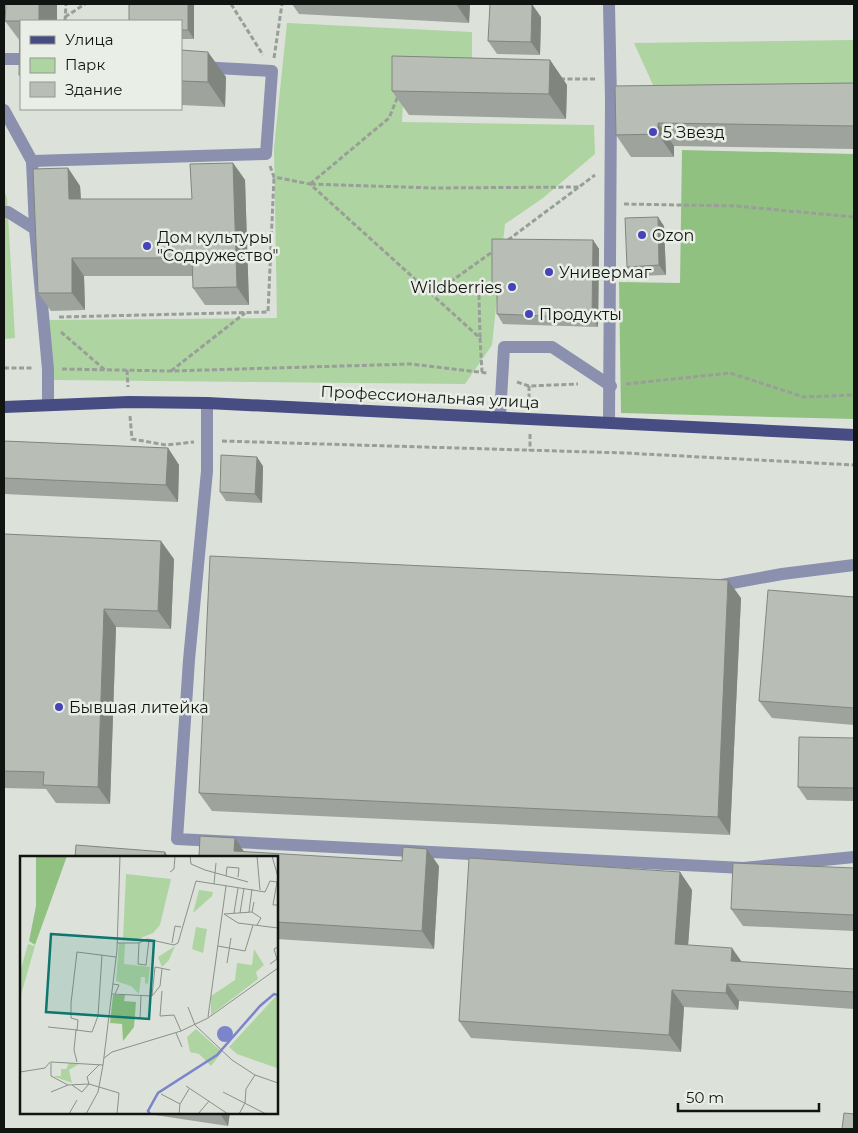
<svg xmlns="http://www.w3.org/2000/svg" width="858" height="1133" font-family="Montserrat,sans-serif">
	<rect width="100%" height="100%" fill="#dce2da"/>
	<g fill="#aed4a2">
		<path d="M287,23L472,32V68H405L402,122L594,125L595,154L543,198L505,224L492,345L465,384L52,380L48,320L277,318L274,148Z"/>
		<path d="M853,40L854,85H653L634,43Z"/>
		<path d="M4,190L7,198L15,338L4,339Z"/>
	</g>
	<path fill="#91c181" d="M682,150L854,154V419L621,413L619,282L680,283Z"/>
	<g fill="none" stroke-linecap="round" stroke-linejoin="round">
		<g stroke="#9a9e98" stroke-width="3" stroke-dasharray="5 2.5" stroke-linecap="butt">
			<path d="M231,4L263,55"/>
			<path d="M65,17L85,4"/>
			<path d="M65,21L66,4"/>
			<path d="M274,58L282,4"/>
			<path d="M560,79H596"/>
			<path d="M270,166L274,177L310,184L480,338L482,372"/>
			<path d="M310,184L389,118L398,96"/>
			<path d="M311,184L433,188L579,187"/>
			<path d="M624,204L736,206L854,217"/>
			<path d="M508,240L595,175"/>
			<path d="M432,295L495,250"/>
			<path d="M479,295L480,337"/>
			<path d="M59,317L268,312L274,177"/>
			<path d="M61,332L105,370"/>
			<path d="M4,368H33"/>
			<path d="M62,369L171,371L411,364L487,373"/>
			<path d="M127,370L128,387"/>
			<path d="M171,371L245,313"/>
			<path d="M517,382L529,386L578,384"/>
			<path d="M626,384L730,373L804,397L854,395"/>
			<path d="M529,386V405"/>
			<path d="M130,416L132,439L166,445L194,442"/>
			<path d="M530,434V451"/>
			<path d="M222,441L625,453L854,465"/>
		</g>
		<g stroke="#8b90af" stroke-width="12">
			<path d="M609,4L611,100L609,421"/>
			<path d="M4,59H21"/>
			<path d="M181,66L272,71L266,154"/>
			<path d="M4,110L32,161L35,229L48,369V405"/>
			<path d="M32,161L265,154"/>
			<path d="M4,212H8L35,229"/>
			<path d="M207,403V471L189,660L177,839L743,868L854,857"/>
			<path d="M500,416L504,347H552L611,386"/>
			<path d="M716,586L782,574L854,565"/>
		</g>
		<path stroke="#474d82" stroke-width="12" d="M4,407L129,402L207,403L854,435"/>
	</g>
	<g fill="#9ea39d">
		<path d="M57,4V21H21V79L19,75L20,41L5,21Z"/>
		<path d="M129,4H194V39H181V21Z"/>
		<path d="M292,4H470L469,23L299,14Z"/>
		<path d="M541,17L540,55L497,54L488,41Z"/>
		<path d="M181,50L226,77L225,107L181,105Z"/>
		<path d="M550,60L567,85L566,119L409,115L392,91Z"/>
		<path d="M854,83V149L674,146V157H631L616,135L615,86Z"/>
		<path d="M233,163L245,180L249,305H205L193,288V276H84L85,310L51,311L38,293L68,168L80,186L81,199H192Z"/>
		<path d="M664,226L666,275L634,276L627,267Z"/>
		<path d="M593,240L599,249L598,327L503,324L497,314V293L492,286Z"/>
		<path d="M4,441L168,448L179,465L178,502L4,494Z"/>
		<path d="M263,466L262,503L226,501L220,492Z"/>
		<path d="M4,534L174,559L171,629L116,627L110,804L56,803L46,789L4,788Z"/>
		<path d="M854,597V725L772,718L759,701Z"/>
		<path d="M741,598L730,835L212,811L199,793Z"/>
		<path d="M854,738V801L807,800L798,787Z"/>
		<path d="M245,852L402,861L439,866L434,949L276,939V857Z"/>
		<path d="M854,868V931L743,926L731,909Z"/>
		<path d="M680,872L692,890L688,945L742,962L854,969V1009L739,1001L738,1010L684,1007L681,1052L471,1038L459,1021Z"/>
		<path d="M135,1112H230L228,1126Z"/>
	</g>
	<g fill="#81857f">
		<rect x="39" y="4" width="18" height="17"/>
		<path d="M188,4H194V39L188,30Z"/>
		<path d="M456,4H470L469,23Z"/>
		<path d="M532,4L541,17L540,55L531,42Z"/>
		<path d="M208,52L226,77L225,107L208,82Z"/>
		<path d="M550,60L567,85L566,119L549,94Z"/>
		<path d="M658,123L674,146V157L658,134Z"/>
		<path d="M233,163L245,180L249,305L237,287Z"/>
		<path d="M68,168L80,186L82,217L69,199Z"/>
		<path d="M658,217L664,226L666,275L659,265Z"/>
		<path d="M593,240L599,249L598,327L592,318Z"/>
		<path d="M72,258L84,276L85,310L72,293Z"/>
		<path d="M168,448L179,465L178,502L166,485Z"/>
		<path d="M257,457L263,466L262,503L255,494Z"/>
		<path d="M161,541L174,559L171,629L158,611Z"/>
		<path d="M728,580L741,598L730,835L718,817Z"/>
		<path d="M104,609L116,627L110,804L98,787Z"/>
		<path d="M235,838L247,856L234,851Z"/>
		<path d="M427,849L439,866L434,949L422,931Z"/>
		<path d="M165,852L168,857H164Z"/>
		<path d="M680,872L692,890L687,961L675,944Z"/>
		<path d="M732,948L744,965L731,961Z"/>
		<path d="M727,984L739,1001L738,1010L726,993Z"/>
		<path d="M672,990L684,1007L681,1052L669,1035Z"/>
		<path d="M219,1112H230L228,1126Z"/>
	</g>
	<g fill="#b8beb6" stroke="#81857f">
		<path d="M6,4H39V21H21V75H19L20,21H5Z"/>
		<path d="M129,4H188V30H181V21H129Z"/>
		<path d="M490,4H532L531,42L488,41Z"/>
		<path d="M181,50L208,52V82L181,81Z"/>
		<path d="M392,56L550,60L549,94L392,91Z"/>
		<path d="M854,83V126L658,123V134L616,135L615,86Z"/>
		<path d="M233,163L237,287L193,288L192,258H72V293H38L33,169L68,168L69,199H192L190,164Z"/>
		<path d="M658,217L659,265L627,267L625,218Z"/>
		<path d="M492,239L593,240L592,318L497,314V286H492Z"/>
		<path d="M4,441L168,448L166,485L4,478Z"/>
		<path d="M221,455L257,457L255,494L220,492Z"/>
		<path d="M4,534L161,541L158,611L104,609L98,787L43,785L44,772L4,771Z"/>
		<path d="M210,556L728,580L718,817L199,793Z"/>
		<path d="M768,590L854,597V708L759,701Z"/>
		<path d="M799,737L854,738V788L798,787Z"/>
		<path d="M200,836L235,838L234,851L402,861L403,847L427,849L422,931L276,922V857H199Z"/>
		<path d="M76,845L165,852L164,857H75Z"/>
		<path d="M469,858L680,872L675,944L732,948L731,961L854,969V992L727,984L726,993L672,990L669,1035L459,1021Z"/>
		<path d="M733,863L854,868V915L731,909Z"/>
		<path d="M844,1113L854,1114V1129H842Z"/>
	</g>
	<g fill="#4644ba" stroke="#e9efe7" stroke-width="2">
		<circle cx="653" cy="132" r="5"/>
		<circle cx="642" cy="235" r="5"/>
		<circle cx="147" cy="246" r="5"/>
		<circle cx="549" cy="272" r="5"/>
		<circle cx="512" cy="287" r="5"/>
		<circle cx="529" cy="314" r="5"/>
		<circle cx="59" cy="707" r="5"/>
	</g>
	<g text-anchor="middle" dominant-baseline="central" stroke-width="5" stroke-linejoin="round" paint-order="stroke">
		<g font-size="16" fill="#121411" stroke="#e9efe7" text-anchor="start">
			<text x="663" y="132">5 Звезд</text>
			<text x="652" y="235">Ozon</text>
			<text x="157" y="237">Дом культуры<tspan x="157" dy="18">"Содружество"</tspan></text>
			<text x="559" y="272">Универмаг</text>
			<text x="502" y="287" text-anchor="end">Wildberries</text>
			<text x="539" y="314">Продукты</text>
			<text x="69" y="707">Бывшая литейка</text>
		</g>
		<g font-size="16" fill="#121411" stroke="#e9efe7">
			<text transform="translate(430 397) rotate(3)">Профессиональная улица</text>
		</g>
	</g>
	<g transform="translate(20 856)">
		<rect width="258" height="258" fill="#dce2da"/>
		<path d="M106,18L151,23L140,69L133,77L116,84H103ZM179,34L193,36L192,40L173,57ZM176,71L187,73L183,97L172,93ZM99,87H105L104,108L130,111L128,128L125,127V121H121L119,138L111,130L96,125ZM8,88L15,90L0,142V116ZM155,90L149,104L142,111L138,101ZM234,93L244,109L236,116L238,123L191,159V140L215,124L217,107L232,109ZM257,139V212L217,198L209,191ZM176,173L202,196L191,210L179,198L170,196L167,181ZM49,207L59,208L49,214L52,227L33,220H41V213H46Z" fill="#aed4a2"/>
		<path d="M16,0H47L15,89L9,85L16,50ZM93,139H105L104,145L116,146L114,171L103,185L102,168L90,167Z" fill="#91c181"/>
		<path d="M197 178a8 8 0 1 1 16 0a8 8 0 1 1-16 0Z" fill="#7c85c9"/>
		<path fill="none" stroke="#7c85c9" stroke-width="2.5" d="M130,258L128,255L138,237L197,199L240,150L254,138L258,139"/>
		<path fill="none" stroke="#8b908a" stroke-width="1" d="M170,0L171,8L185,14L228,26M237,0L240,34M252,0L258,21M150,16L154,13L155,0M206,20L207,11L219,12L218,21M194,28L196,7M229,56L232,33M232,56L241,62L237,69M214,57L218,32M220,57L224,32M204,58L218,67L258,72M204,58L232,56L234,46M97,87H119L127,83L154,89L158,87M119,87L118,108L126,109L129,84M152,87L155,70L161,71M158,87L176,25L245,36L250,25L257,26L253,49H258M198,90L225,95L233,69M207,107L211,82M250,108L257,103L254,93L258,91M93,128L99,129L95,138M142,135L140,160L154,159L161,175M92,138L132,140L140,130L142,113M132,140L135,111L150,114M168,151L175,169L212,204L235,219L258,227M188,161L206,30M120,163L121,140M28,171L57,174L58,164L51,162V147L57,96L96,101M156,177L162,191M84,202L92,196L161,175L188,162L258,112M57,206L54,194L56,174L72,176L78,160L82,99M0,216L25,212L30,206M48,229L31,220V206L83,209M52,229L62,236L69,228L67,221L79,209M166,230L208,258M31,236L48,229L69,228L99,237L97,258M203,236L246,258M141,238L160,248M49,258L57,244M66,258L78,236L83,209L97,94L100,0M159,258L160,248L169,233M178,258L189,245M219,258L225,247L226,233L235,219"/>
		<path fill="#0f766e" fill-opacity="0.15" stroke="#0f766e" stroke-width="2.5" d="M31,78L134,85L129,163L26,156Z"/>
		<rect width="258" height="258" fill="none" stroke="#121411" stroke-width="2.5"/>
	</g>
	<rect width="858" height="1133" fill="none" stroke="#121411" stroke-width="10"/>
	<rect x="20" y="20" width="162" height="90" fill="#e9efe7" stroke="#939791"/>
	<rect x="30" y="36" width="25" height="8" fill="#474d82" stroke="#939791"/>
	<text x="65" y="45" font-size="15" fill="#121411">Улица</text>
	<rect x="30" y="58" width="25" height="15" fill="#aed4a2" stroke="#939791"/>
	<text x="65" y="70" font-size="15" fill="#121411">Парк</text>
	<rect x="30" y="82" width="25" height="15" fill="#b8beb6" stroke="#939791"/>
	<text x="65" y="95" font-size="15" fill="#121411">Здание</text>
	<path d="M678 1103v8h141v-8" fill="none" stroke="#121411" stroke-width="2.5"/>
	<text x="686" y="1103" font-size="15" fill="#121411" stroke="#e9efe7" stroke-width="4" paint-order="stroke">50 m</text>
</svg>
